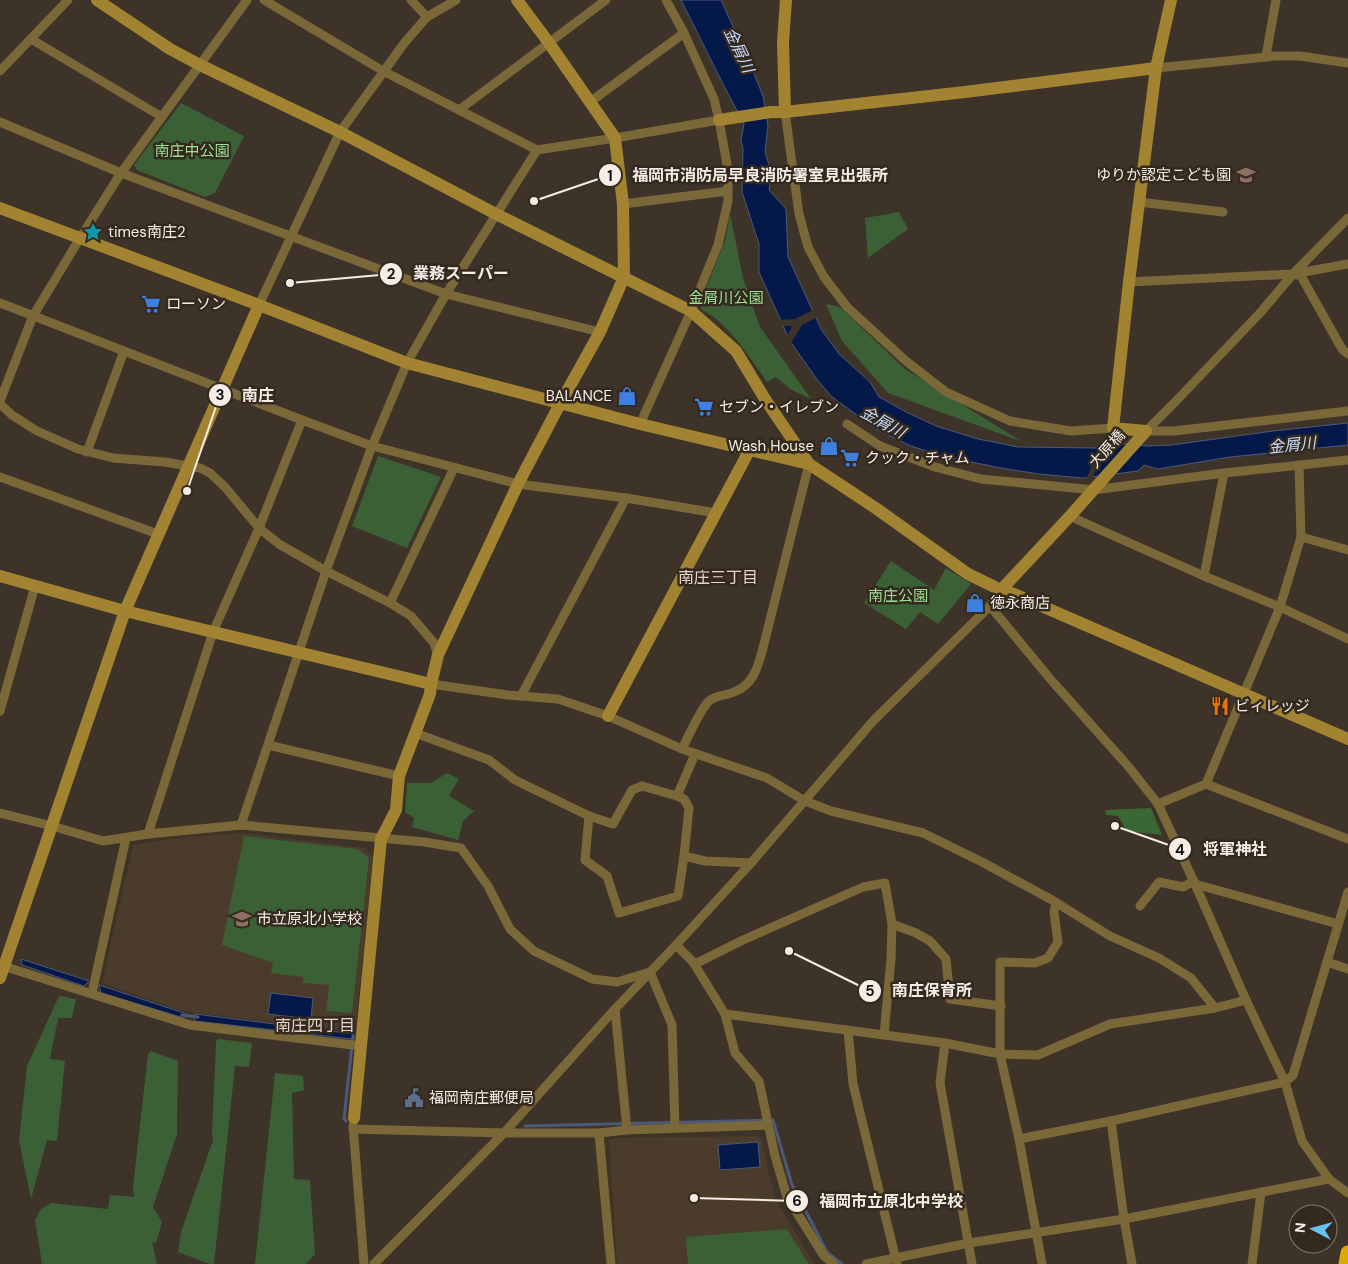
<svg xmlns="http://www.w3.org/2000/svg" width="1348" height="1264" font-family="'DM Sans','Noto Sans JP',sans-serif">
	<rect width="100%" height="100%" fill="#3e3328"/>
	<g fill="#4b3b2b">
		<path d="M242,833L365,848L373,856L355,1032L183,1011L102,983L133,845L187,837Z"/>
		<path d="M758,1136L762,1141L770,1178L777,1202L812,1260L816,1264H617L609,1141L615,1138Z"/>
	</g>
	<g fill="#3b6036">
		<path d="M181,103L244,136L215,193L205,197L137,170L134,165Z"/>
		<path d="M899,212L908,229L868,258L865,218Z"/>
		<path d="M730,214L743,278L760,327L811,399L790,389L776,377L767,382C753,362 735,334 716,319C712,315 707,313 702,310L700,304L725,241Z"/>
		<path d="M826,304L840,307L905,369L1021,441L888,393L842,341Z"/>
		<path d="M378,456L441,477L407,548L352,526Z"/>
		<path d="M891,561L934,590L946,568L971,584L938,624L920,612L906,629L864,603Z"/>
		<path d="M447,773L459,779L449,796L474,811L463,821L458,840L412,827L414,818L405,812L407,783H431Z"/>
		<path d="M244,836L357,849L369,858L352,1013L326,1011L329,985L303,983V977L271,973L273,963L222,945Z"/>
		<path d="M59,996L76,999L72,1018H58L50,1059L65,1061L57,1141L47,1140L31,1199L19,1140L27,1066Z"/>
		<path d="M218,1039L252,1043L249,1067L235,1066L214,1264H210L178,1252L181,1232L212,1143H213L212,1133L216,1042Z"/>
		<path d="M151,1051L178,1061L177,1134L153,1207L162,1222L156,1243L152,1242L157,1264H42L35,1220L41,1209L51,1203L108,1209L110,1195L134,1197L133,1187L148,1054Z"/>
		<path d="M275,1073L303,1076L304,1090L292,1093L294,1179L310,1180L315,1254L306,1264H255Z"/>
		<path d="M787,1229L809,1264H688L686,1237Z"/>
	</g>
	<path fill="#3a6835" d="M1151,808L1162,835L1127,831L1118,816L1106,815L1105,810Z"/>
	<g fill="#04194a" stroke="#4c5979">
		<path d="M681,0H721L752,69L763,96L768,126L765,152L771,171L769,190L786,209L788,257L821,329L839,354L870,382L879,397L906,412L936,426L978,439L1018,447L1096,448L1125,444L1150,446L1172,445L1273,431L1348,423V445L1230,457L1158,469L1144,465L1138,471L1083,478L1039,474L1001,468L942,456L911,446L876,429L831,396L816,378L790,341L759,272V244L742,192L743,149L741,140L744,124L724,86Z"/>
		<path d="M21,959L89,981L84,986L22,965Z"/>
		<path d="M99,985L184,1013V1018L101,993Z"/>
		<path d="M271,993L313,998L311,1019L268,1014Z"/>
		<path d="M195,1014L354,1034V1038L352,1039L195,1021Z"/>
		<path d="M758,1142L760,1167L720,1170L718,1145Z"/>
	</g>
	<g fill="#3e3328">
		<path d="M815,309L818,317L802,325L790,345L786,338L792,326H781L778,320L795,319Z"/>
		<path d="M1108,444L1092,479L1086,480L1100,445Z"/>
	</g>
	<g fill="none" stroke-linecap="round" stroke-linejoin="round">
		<g stroke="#4c5979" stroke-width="3">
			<path d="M182,1015L198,1017"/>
			<path d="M346,1121L344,1119L353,1036"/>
			<path d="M525,1126L773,1120L792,1185L827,1252L842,1264"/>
		</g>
		<g stroke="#7b6839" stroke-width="9">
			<path d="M264,0L383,71L537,150"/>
			<path d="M411,0L427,17"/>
			<path d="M31,39L162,117"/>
			<path d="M1266,56L1276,0"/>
			<path d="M1156,68L1276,56H1300L1348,63"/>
			<path d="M0,71L68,0"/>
			<path d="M590,102L684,33"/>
			<path d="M459,110L606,0"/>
			<path d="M785,112L799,214L808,247L824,277L847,307L906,361L946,392L1010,421L1071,431L1113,428"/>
			<path d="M0,122L121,173L446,294L600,332"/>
			<path d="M1139,202L1223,212"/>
			<path d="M623,204L728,191"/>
			<path d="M1293,274L1301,276L1342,349L1348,354"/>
			<path d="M1129,282L1293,274L1348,264"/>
			<path d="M0,303L302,420L372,446L518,484L626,498L716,513"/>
			<path d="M259,305L340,132L405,42L427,17L456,0"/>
			<path d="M0,401L33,316L80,238L121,173L247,0"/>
			<path d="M0,404L12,415L37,431L78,449L113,458L165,462L200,468L210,473L225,487L259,528L279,544L326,571L390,603L411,616L434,643L438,655"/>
			<path d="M640,424L691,311L718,245L728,201V170L719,120L714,99L684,33L666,0"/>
			<path d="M847,424L880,446L935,467L981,479L1085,489L1093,490L1224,473L1348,460"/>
			<path d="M1146,431L1177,400L1260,313L1293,274L1348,218"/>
			<path d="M1146,431H1174L1348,411"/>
			<path d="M87,452L124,351"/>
			<path d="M0,477L158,534"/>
			<path d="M1071,515L1078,520L1204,576L1280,607L1348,639"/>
			<path d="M1301,537L1348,550"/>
			<path d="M1204,576L1224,473"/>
			<path d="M390,603L454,468"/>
			<path d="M990,606L1052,681L1128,766L1158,804L1195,884L1246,1000L1285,1082L1302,1141L1329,1179L1348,1193"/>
			<path d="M431,684L508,695L558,699L608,716L682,749L767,778L805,801L831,811L923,833L982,862L1052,900L1110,936L1159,958L1191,978L1215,1008"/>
			<path d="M521,696L626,498"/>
			<path d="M0,711L35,586"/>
			<path d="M415,733L489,760L515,780L589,816L613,824L632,790L642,786L677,796L695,754"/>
			<path d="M268,745L399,776"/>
			<path d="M682,749C687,739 701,708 709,701C717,695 725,696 734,692C754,685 758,666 763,648L809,464"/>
			<path d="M1206,784L1348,839"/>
			<path d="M1158,804L1206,784L1280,607L1301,537L1299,465"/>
			<path d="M0,813L52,826L103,841L148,834L241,825L424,842L461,848L488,886L510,929L534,951L592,979L617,982L650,972L672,1025L675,1128"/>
			<path d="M589,816L585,860L607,876L619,913L678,896L684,856L689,808L684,799L677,796"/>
			<path d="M241,825L326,571L372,446L407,363L446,294L537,150L615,138L719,120"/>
			<path d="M148,834L213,632L259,528L302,420"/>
			<path d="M684,856L705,861L751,863"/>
			<path d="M1195,884L1338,924"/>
			<path d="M1056,903L1054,912L1058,942L1048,958L1035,963L1000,962V1054L1019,1139L1111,1121L1285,1082L1293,1075L1348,892"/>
			<path d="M1140,906L1159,882L1183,887L1194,881"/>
			<path d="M676,945L693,962L725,1014L735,1053L759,1081L775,1156L787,1197L824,1256L834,1264"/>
			<path d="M1327,962L1348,969"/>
			<path d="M695,964L743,940L863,887L885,883L892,924L916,933L930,941L946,959L950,999L1001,1006"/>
			<path d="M0,965L190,1025L361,1046"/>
			<path d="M92,993L126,838"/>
			<path d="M615,1009L627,1130"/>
			<path d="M725,1014L945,1043L1000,1054L1038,1055L1110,1024L1215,1008L1246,1000"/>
			<path d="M848,1030L853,1084L897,1264"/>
			<path d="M884,1035L891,959L892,924"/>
			<path d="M945,1043L940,1083L972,1264"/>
			<path d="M1111,1121L1124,1219L1132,1264"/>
			<path d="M353,1125L364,1264"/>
			<path d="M353,1129L504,1133H599L627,1130L768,1125"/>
			<path d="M599,1133L611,1264"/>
			<path d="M1019,1139L1042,1264"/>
			<path d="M374,1264L504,1133L615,1009L676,945L751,863L874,720L990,606L1001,590"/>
			<path d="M866,1264L969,1243L1124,1219L1329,1179"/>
			<path d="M1252,1264L1261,1192"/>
		</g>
		<g stroke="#a28332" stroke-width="12">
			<path d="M97,0L170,49L200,65L340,132L496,214L691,311L736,351L765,399L809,464"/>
			<path d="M786,0L783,42L785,112L965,92L1156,68"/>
			<path d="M719,120L771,112H785"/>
			<path d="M0,208L259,305L407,363L640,424L809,464L877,509L968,574L1001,590L1014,594L1348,739"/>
			<path d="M1146,431L1113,428L1129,282L1156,68L1171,0"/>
			<path d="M0,576L125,611L431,684"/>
			<path d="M1001,590L1071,515L1146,431"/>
			<path d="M608,716L749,451"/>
			<path d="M0,978L125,611L259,305"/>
			<path d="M354,1118L381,839L396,810L399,776L430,694L431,684L438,655L518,484L561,402L600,332L624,277L623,204L615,138L549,43L517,0"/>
		</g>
		<path stroke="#dbaa09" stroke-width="15" d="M1346,1264L1348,1253"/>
	</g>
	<defs>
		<g id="school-bare" transform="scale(1.5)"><path d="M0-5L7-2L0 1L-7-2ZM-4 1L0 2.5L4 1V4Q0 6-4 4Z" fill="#8d6e63" stroke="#34291e" stroke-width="2.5" paint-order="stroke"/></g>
		<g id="sight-bare" transform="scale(1.5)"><path d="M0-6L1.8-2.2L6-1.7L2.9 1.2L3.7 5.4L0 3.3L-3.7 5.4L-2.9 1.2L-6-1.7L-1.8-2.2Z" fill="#0f9aa8" stroke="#34291e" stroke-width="2.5" paint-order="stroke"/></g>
		<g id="supermarket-bare" transform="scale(1.5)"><path d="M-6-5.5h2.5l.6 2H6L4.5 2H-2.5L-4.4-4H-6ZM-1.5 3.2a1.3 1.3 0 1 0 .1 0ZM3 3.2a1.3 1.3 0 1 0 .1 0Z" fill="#3f7fe0" stroke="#34291e" stroke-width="2.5" paint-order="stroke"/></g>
		<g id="shop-bare" transform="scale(1.5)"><path d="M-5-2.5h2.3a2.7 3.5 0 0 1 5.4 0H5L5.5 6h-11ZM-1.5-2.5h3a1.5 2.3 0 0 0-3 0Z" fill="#3f7fe0" stroke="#34291e" stroke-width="2.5" paint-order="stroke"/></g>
		<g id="restaurant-bare" transform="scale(1.5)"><path d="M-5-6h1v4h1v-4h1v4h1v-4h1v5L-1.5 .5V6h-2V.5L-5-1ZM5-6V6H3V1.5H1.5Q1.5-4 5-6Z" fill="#e8710a" stroke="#34291e" stroke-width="2.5" paint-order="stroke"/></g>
		<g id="civic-bare" transform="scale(1.5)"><path d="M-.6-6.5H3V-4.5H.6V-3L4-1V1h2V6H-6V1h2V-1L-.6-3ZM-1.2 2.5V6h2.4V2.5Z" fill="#5c6f8a" stroke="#34291e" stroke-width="2.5" paint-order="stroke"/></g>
	</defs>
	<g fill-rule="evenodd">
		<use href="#school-bare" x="1246" y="175"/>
		<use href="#sight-bare" x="93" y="232"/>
		<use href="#supermarket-bare" x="151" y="304"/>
		<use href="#shop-bare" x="627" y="396"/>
		<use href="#supermarket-bare" x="704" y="407"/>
		<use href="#shop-bare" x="829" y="446"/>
		<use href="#supermarket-bare" x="850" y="458"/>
		<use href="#shop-bare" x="975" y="603"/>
		<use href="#restaurant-bare" x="1220" y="706"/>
		<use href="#school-bare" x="242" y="919"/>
		<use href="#civic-bare" x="414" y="1098"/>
	</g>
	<g text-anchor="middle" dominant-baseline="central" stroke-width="5" stroke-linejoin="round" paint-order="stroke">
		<g font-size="15" fill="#9ce094" stroke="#34291e">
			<text x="192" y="151">南庄中公園</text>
			<text x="726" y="298">金屑川公園</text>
			<text x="898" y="596">南庄公園</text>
		</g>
		<g font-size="15" fill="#f5ede6" stroke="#34291e" text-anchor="start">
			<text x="1231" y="175" text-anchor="end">ゆりか認定こども園</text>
			<text x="108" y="232">times南庄2</text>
			<text x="166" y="304">ローソン</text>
			<text x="612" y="396" text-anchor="end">BALANCE</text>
			<text x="719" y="407">セブン・イレブン</text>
			<text x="814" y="446" text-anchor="end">Wash House</text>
			<text x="865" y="458">クック・チャム</text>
			<text x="990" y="603">徳永商店</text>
			<text x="1235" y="706">ビィレッジ</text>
			<text x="257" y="919">市立原北小学校</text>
			<text x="429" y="1098">福岡南庄郵便局</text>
		</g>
		<g font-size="15" fill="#f5ede6" stroke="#34291e">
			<text transform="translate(1107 449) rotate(-48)">大原橋</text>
		</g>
		<g font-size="16" font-style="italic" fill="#c5d8f9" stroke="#34291e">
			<text transform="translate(739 50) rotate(65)">金屑川</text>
			<text transform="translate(883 422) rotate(29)">金屑川</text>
			<text transform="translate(1292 445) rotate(-6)">金屑川</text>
		</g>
		<g font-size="16" fill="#e4d5c7" stroke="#34291e">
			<text x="718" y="577">南庄三丁目</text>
			<text x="315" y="1025">南庄四丁目</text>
		</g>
	</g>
	<path fill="none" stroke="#f5ede6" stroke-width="2" d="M534 201L610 175M290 283L391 274M187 491L220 395M1115 826L1180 849M789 951L870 991M694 1198L797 1201"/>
	<g fill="#f5ede6" stroke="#34291e" stroke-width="2">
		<circle cx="534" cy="201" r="5"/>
		<circle cx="290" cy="283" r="5"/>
		<circle cx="187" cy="491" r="5"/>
		<circle cx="1115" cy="826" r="5"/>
		<circle cx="789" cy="951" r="5"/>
		<circle cx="694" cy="1198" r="5"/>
		<circle cx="610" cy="175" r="12"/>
		<circle cx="391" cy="274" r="12"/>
		<circle cx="220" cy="395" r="12"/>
		<circle cx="1180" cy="849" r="12"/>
		<circle cx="870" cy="991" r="12"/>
		<circle cx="797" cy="1201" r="12"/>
	</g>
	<g font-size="15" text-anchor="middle" font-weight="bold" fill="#111">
		<text x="610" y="181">1</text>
		<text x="391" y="279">2</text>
		<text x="220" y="400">3</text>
		<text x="1180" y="855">4</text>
		<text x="870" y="996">5</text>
		<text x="797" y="1206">6</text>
	</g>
	<g font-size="16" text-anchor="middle" font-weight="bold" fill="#f5ede6" stroke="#34291e" stroke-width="5" stroke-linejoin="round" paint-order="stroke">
		<text x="760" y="181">福岡市消防局早良消防署室見出張所</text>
		<text x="461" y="279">業務スーパー</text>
		<text x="258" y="401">南庄</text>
		<text x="1235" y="855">将軍神社</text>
		<text x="932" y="996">南庄保育所</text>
		<text x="891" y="1207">福岡市立原北中学校</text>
	</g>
	<g transform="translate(1313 1229) rotate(276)"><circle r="24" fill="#34291e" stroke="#81776e"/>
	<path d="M0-4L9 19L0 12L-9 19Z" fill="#67c4f0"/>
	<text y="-8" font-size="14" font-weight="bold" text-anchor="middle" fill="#f5ede6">N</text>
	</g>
</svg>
